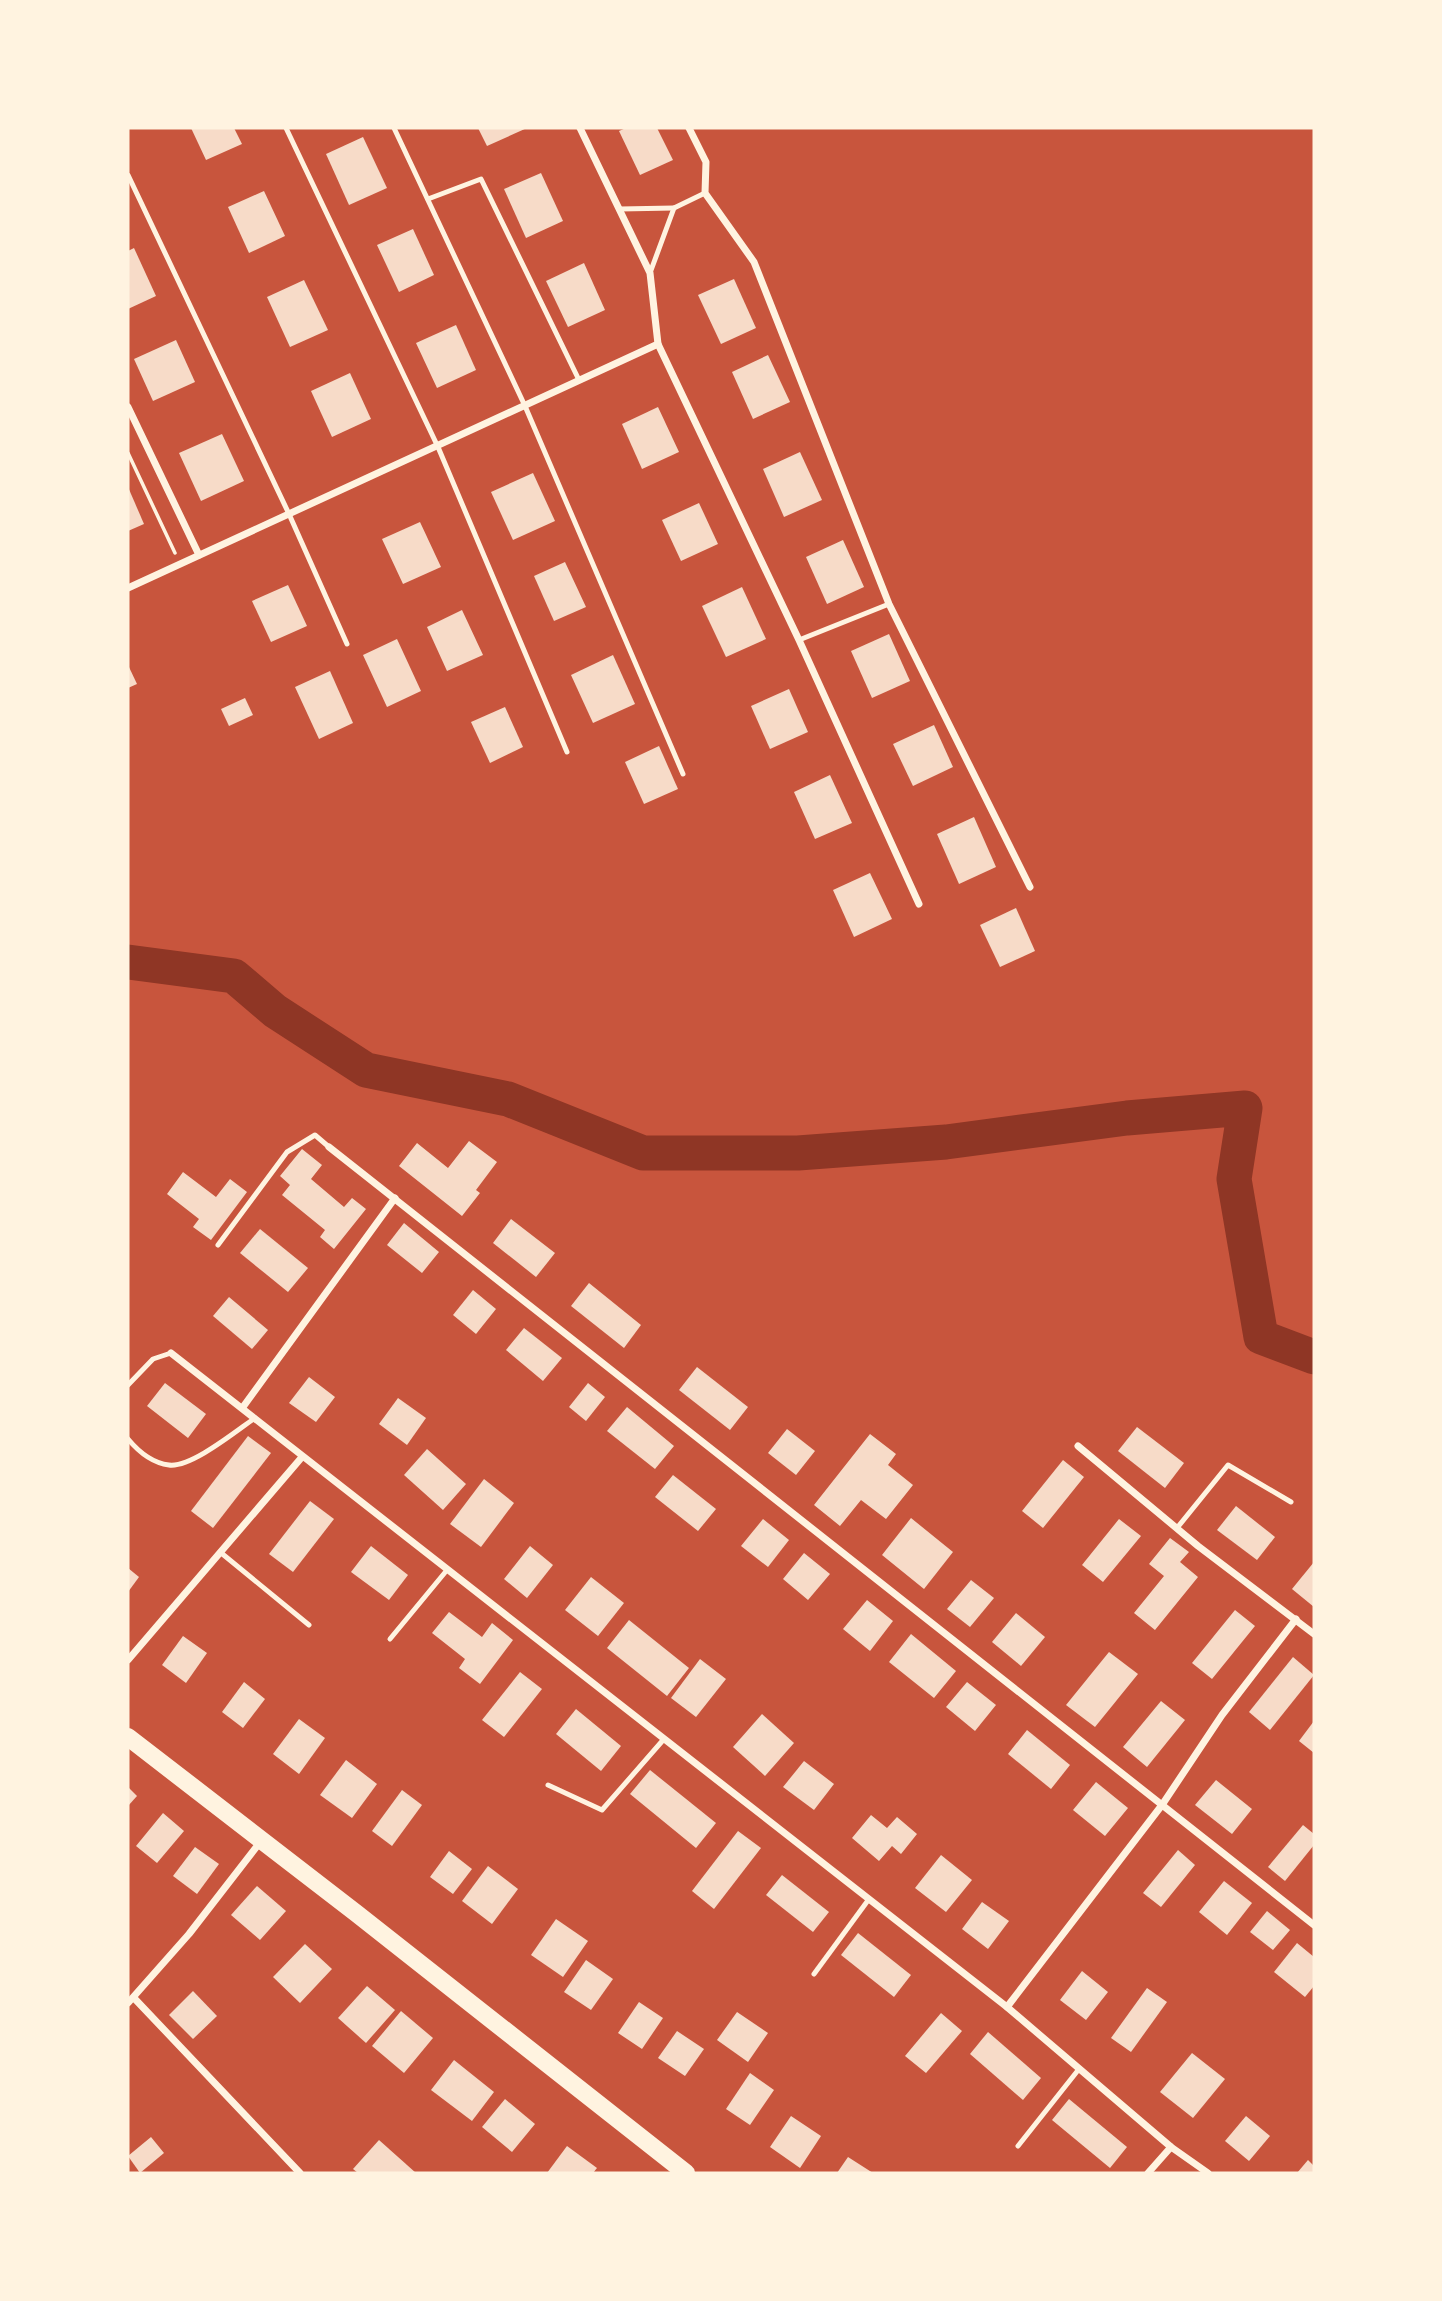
<svg xmlns="http://www.w3.org/2000/svg" width="1442" height="2301" font-family="'DejaVu Sans',sans-serif">
	<rect width="100%" height="100%" fill="#c8553d"/>
	<g fill="none" stroke-linecap="round" stroke-linejoin="round">
		<path stroke="#8f3625" stroke-width="35" d="M128,962L234,976L275,1011L366,1070L508,1099L643,1153H798L946,1142L1127,1118L1245,1108L1234,1179L1261,1337L1314,1357"/>
	</g>
	<g fill="#f7dbc8">
		<path d="M191,128H234L242,144L206,160Z"/>
		<path d="M478,128H527L487,146Z"/>
		<path d="M626,128H657L673,160L640,175L619,131Z"/>
		<path d="M363,137L387,188L349,205L326,154Z"/>
		<path d="M541,173L563,221L526,238L504,189Z"/>
		<path d="M264,191L285,236L249,253L228,207Z"/>
		<path d="M413,229L434,275L399,292L377,245Z"/>
		<path d="M134,248L156,296L128,309V251Z"/>
		<path d="M584,263L605,310L568,327L546,281Z"/>
		<path d="M734,279L756,328L721,344L698,295Z"/>
		<path d="M304,280L328,330L290,347L267,297Z"/>
		<path d="M456,325L476,370L437,388L416,343Z"/>
		<path d="M176,340L195,382L153,401L134,359Z"/>
		<path d="M768,355L790,402L753,419L732,372Z"/>
		<path d="M350,373L371,419L332,437L311,391Z"/>
		<path d="M658,407L679,452L642,469L622,424Z"/>
		<path d="M222,434L244,481L201,501L179,453Z"/>
		<path d="M800,452L822,500L784,517L763,469Z"/>
		<path d="M533,473L555,521L513,540L491,492Z"/>
		<path d="M128,487L144,524L128,531Z"/>
		<path d="M699,503L718,544L681,561L662,520Z"/>
		<path d="M420,522L441,567L403,584L382,539Z"/>
		<path d="M843,540L864,587L827,604L806,557Z"/>
		<path d="M565,562L586,607L554,621L534,576Z"/>
		<path d="M288,585L307,626L271,642L252,601Z"/>
		<path d="M742,587L766,639L726,657L702,606Z"/>
		<path d="M462,610L483,655L447,671L427,627Z"/>
		<path d="M889,634L910,681L872,698L851,651Z"/>
		<path d="M397,639L421,691L387,707L363,655Z"/>
		<path d="M613,655L635,704L593,723L571,675Z"/>
		<path d="M128,665L137,684L128,688Z"/>
		<path d="M330,671L353,723L319,739L295,687Z"/>
		<path d="M789,689L808,732L770,749L751,706Z"/>
		<path d="M245,698L253,715L229,726L221,709Z"/>
		<path d="M505,707L523,747L490,763L471,722Z"/>
		<path d="M934,725L953,767L913,786L893,744Z"/>
		<path d="M659,746L678,789L644,804L625,762Z"/>
		<path d="M830,775L852,823L815,839L794,792Z"/>
		<path d="M974,817L996,867L959,884L937,834Z"/>
		<path d="M870,873L892,919L854,937L833,890Z"/>
		<path d="M1016,908L1035,951L1000,967L980,925Z"/>
		<path d="M469,1141L497,1162L476,1190L480,1193L462,1216L399,1166L417,1143L448,1168Z"/>
		<path d="M302,1149L322,1165L311,1179L344,1207L352,1198L366,1209L334,1249L320,1237L325,1230L282,1195L290,1185L280,1176Z"/>
		<path d="M183,1172L216,1197L230,1179L247,1192L211,1240L193,1227L199,1219L167,1194Z"/>
		<path d="M511,1219L555,1253L536,1277L493,1243Z"/>
		<path d="M404,1223L439,1252L422,1273L387,1245Z"/>
		<path d="M260,1229L308,1268L288,1292L240,1253Z"/>
		<path d="M589,1283L641,1325L624,1348L571,1306Z"/>
		<path d="M473,1290L496,1309L476,1334L453,1315Z"/>
		<path d="M229,1297L268,1330L252,1349L213,1316Z"/>
		<path d="M524,1328L562,1358L543,1381L506,1350Z"/>
		<path d="M697,1367L748,1407L730,1430L679,1390Z"/>
		<path d="M309,1377L335,1397L316,1422L289,1403Z"/>
		<path d="M165,1383L206,1414L188,1438L147,1406Z"/>
		<path d="M588,1383L605,1397L586,1421L569,1407Z"/>
		<path d="M398,1398L426,1418L407,1445L379,1424Z"/>
		<path d="M627,1407L674,1446L655,1469L607,1431Z"/>
		<path d="M1137,1427L1184,1463L1165,1488L1118,1451Z"/>
		<path d="M787,1429L815,1451L796,1475L768,1453Z"/>
		<path d="M870,1434L896,1454L888,1465L913,1485L886,1519L861,1500L840,1526L814,1505Z"/>
		<path d="M248,1436L271,1453L213,1528L191,1511Z"/>
		<path d="M427,1449L466,1484L443,1510L404,1475Z"/>
		<path d="M1063,1460L1084,1477L1043,1528L1022,1511Z"/>
		<path d="M673,1475L716,1509L698,1531L655,1497Z"/>
		<path d="M484,1479L514,1503L481,1547L450,1524Z"/>
		<path d="M310,1501L334,1519L293,1572L269,1554Z"/>
		<path d="M1236,1506L1275,1537L1257,1560L1217,1530Z"/>
		<path d="M911,1518L953,1552L924,1589L882,1555Z"/>
		<path d="M763,1519L789,1540L768,1567L741,1546Z"/>
		<path d="M1119,1519L1141,1536L1103,1582L1082,1565Z"/>
		<path d="M1170,1538L1189,1552L1180,1562L1198,1577L1155,1630L1134,1613L1164,1576L1149,1564Z"/>
		<path d="M371,1546L408,1575L389,1600L351,1572Z"/>
		<path d="M530,1546L553,1565L527,1598L504,1579Z"/>
		<path d="M804,1553L830,1574L808,1600L783,1579Z"/>
		<path d="M1314,1562V1607L1292,1589Z"/>
		<path d="M128,1568L139,1577L128,1592Z"/>
		<path d="M591,1577L624,1603L598,1636L565,1610Z"/>
		<path d="M971,1580L994,1598L970,1627L947,1609Z"/>
		<path d="M867,1600L893,1621L870,1651L843,1629Z"/>
		<path d="M1235,1610L1255,1626L1212,1679L1192,1663Z"/>
		<path d="M449,1612L482,1637L492,1623L513,1640L480,1684L459,1668L465,1659L432,1633Z"/>
		<path d="M1016,1613L1045,1637L1021,1666L992,1642Z"/>
		<path d="M629,1620L689,1668L667,1696L607,1648Z"/>
		<path d="M911,1634L956,1671L934,1698L889,1662Z"/>
		<path d="M183,1636L207,1653L186,1683L162,1665Z"/>
		<path d="M1109,1652L1138,1674L1095,1727L1066,1705Z"/>
		<path d="M1293,1657L1314,1675L1270,1730L1249,1712Z"/>
		<path d="M700,1659L726,1679L696,1717L671,1698Z"/>
		<path d="M520,1672L542,1689L504,1737L482,1720Z"/>
		<path d="M244,1682L265,1699L243,1728L222,1712Z"/>
		<path d="M967,1682L996,1705L975,1731L946,1707Z"/>
		<path d="M1161,1701L1185,1720L1147,1767L1123,1747Z"/>
		<path d="M576,1709L621,1746L601,1771L556,1734Z"/>
		<path d="M762,1714L794,1743L765,1776L733,1747Z"/>
		<path d="M299,1719L325,1738L299,1774L273,1754Z"/>
		<path d="M1314,1721V1753L1299,1741Z"/>
		<path d="M1027,1730L1070,1765L1051,1789L1008,1754Z"/>
		<path d="M346,1760L377,1784L352,1818L320,1795Z"/>
		<path d="M804,1761L834,1784L814,1810L783,1787Z"/>
		<path d="M650,1770L716,1823L696,1848L630,1794Z"/>
		<path d="M1216,1780L1252,1809L1232,1834L1195,1805Z"/>
		<path d="M1096,1782L1128,1808L1105,1836L1073,1810Z"/>
		<path d="M128,1787L137,1796L128,1806Z"/>
		<path d="M402,1790L422,1805L392,1846L372,1831Z"/>
		<path d="M163,1813L184,1831L157,1863L136,1846Z"/>
		<path d="M871,1815L887,1828L897,1817L917,1834L901,1854L892,1846L879,1861L852,1838Z"/>
		<path d="M1303,1825L1314,1834V1845L1285,1881L1268,1867Z"/>
		<path d="M738,1831L761,1848L714,1909L692,1891Z"/>
		<path d="M195,1847L219,1864L197,1894L173,1876Z"/>
		<path d="M1178,1850L1195,1865L1161,1907L1143,1893Z"/>
		<path d="M449,1851L472,1869L453,1894L430,1877Z"/>
		<path d="M941,1855L972,1880L946,1912L915,1888Z"/>
		<path d="M488,1866L518,1889L492,1924L462,1901Z"/>
		<path d="M782,1875L829,1912L813,1932L766,1895Z"/>
		<path d="M1224,1881L1252,1903L1227,1935L1199,1912Z"/>
		<path d="M257,1886L286,1911L260,1940L231,1915Z"/>
		<path d="M982,1902L1009,1921L988,1949L962,1929Z"/>
		<path d="M1267,1911L1290,1930L1273,1950L1250,1932Z"/>
		<path d="M556,1919L588,1941L563,1977L531,1955Z"/>
		<path d="M858,1933L911,1975L894,1997L841,1955Z"/>
		<path d="M1297,1943L1314,1957V1986L1305,1997L1274,1972Z"/>
		<path d="M305,1944L332,1969L300,2003L273,1977Z"/>
		<path d="M586,1960L613,1979L591,2010L564,1992Z"/>
		<path d="M1082,1971L1108,1992L1086,2020L1060,2000Z"/>
		<path d="M367,1986L395,2010L366,2043L338,2018Z"/>
		<path d="M1147,1988L1167,2002L1131,2052L1111,2038Z"/>
		<path d="M193,1991L217,2016L193,2039L169,2015Z"/>
		<path d="M639,2002L663,2018L642,2049L618,2033Z"/>
		<path d="M401,2011L433,2038L404,2073L372,2046Z"/>
		<path d="M737,2012L768,2033L748,2062L717,2040Z"/>
		<path d="M941,2013L962,2031L926,2073L905,2056Z"/>
		<path d="M677,2031L704,2049L685,2076L658,2058Z"/>
		<path d="M988,2032L1041,2078L1023,2100L970,2054Z"/>
		<path d="M1192,2053L1225,2079L1193,2118L1160,2092Z"/>
		<path d="M454,2060L494,2092L472,2121L431,2090Z"/>
		<path d="M750,2073L774,2090L750,2125L726,2109Z"/>
		<path d="M505,2099L535,2124L512,2152L482,2127Z"/>
		<path d="M1069,2099L1127,2147L1110,2168L1052,2120Z"/>
		<path d="M791,2116L821,2136L800,2168L770,2147Z"/>
		<path d="M1246,2116L1270,2136L1249,2161L1225,2141Z"/>
		<path d="M151,2137L164,2153L140,2173L128,2156Z"/>
		<path d="M379,2140L416,2173H358L353,2169Z"/>
		<path d="M567,2146L597,2168L593,2173H547Z"/>
		<path d="M848,2157L873,2173H837Z"/>
		<path d="M1308,2160L1314,2166V2173H1297Z"/>
	</g>
	<g fill="none" stroke-linecap="round" stroke-linejoin="round">
		<path stroke="#fff3e0" stroke-width="3.5" d="M128,453L175,553"/>
		<g stroke="#fff3e0" stroke-width="5">
			<path d="M286,128L438,447L567,752"/>
			<path d="M394,128L525,406L683,774"/>
			<path d="M128,175L289,514L347,644"/>
			<path d="M428,199L481,179L579,380"/>
			<path d="M620,209L674,208"/>
			<path d="M650,273L674,208L705,193"/>
			<path d="M799,640L889,604"/>
			<path d="M218,1245L287,1152L315,1135L329,1147"/>
			<path d="M128,1385L153,1359L171,1353"/>
			<path d="M128,1439C138,1451 152,1463 169,1465C191,1468 236,1431 255,1418"/>
			<path d="M1177,1528L1228,1465L1291,1502"/>
			<path d="M220,1552L309,1625"/>
			<path d="M390,1639L447,1570"/>
			<path d="M548,1785L602,1810L664,1739"/>
			<path d="M814,1974L869,1899"/>
			<path d="M1018,2146L1079,2069"/>
		</g>
		<g stroke="#fff3e0" stroke-width="7">
			<path d="M580,128L650,273L658,344L799,640L919,904"/>
			<path d="M689,128L706,162L705,193L754,262L889,604L1030,887"/>
			<path d="M128,407L199,555"/>
			<path d="M128,588L658,344"/>
			<path d="M329,1147L1314,1925"/>
			<path d="M171,1353L1007,2007L1171,2147L1208,2173"/>
			<path d="M243,1407L395,1198"/>
			<path d="M1078,1446L1198,1546L1314,1634"/>
			<path d="M128,1660L302,1457"/>
			<path d="M134,1998L300,2173"/>
			<path d="M128,2003L189,1934L261,1841"/>
			<path d="M1007,2007L1162,1805L1222,1715L1296,1619"/>
			<path d="M1148,2173L1171,2147"/>
		</g>
		<path stroke="#fff3e0" stroke-width="18" d="M128,1737L356,1913L686,2173"/>
	</g>
	<rect width="1442" height="2301" fill="none" stroke="#fff3e0" stroke-width="259"/>
</svg>
